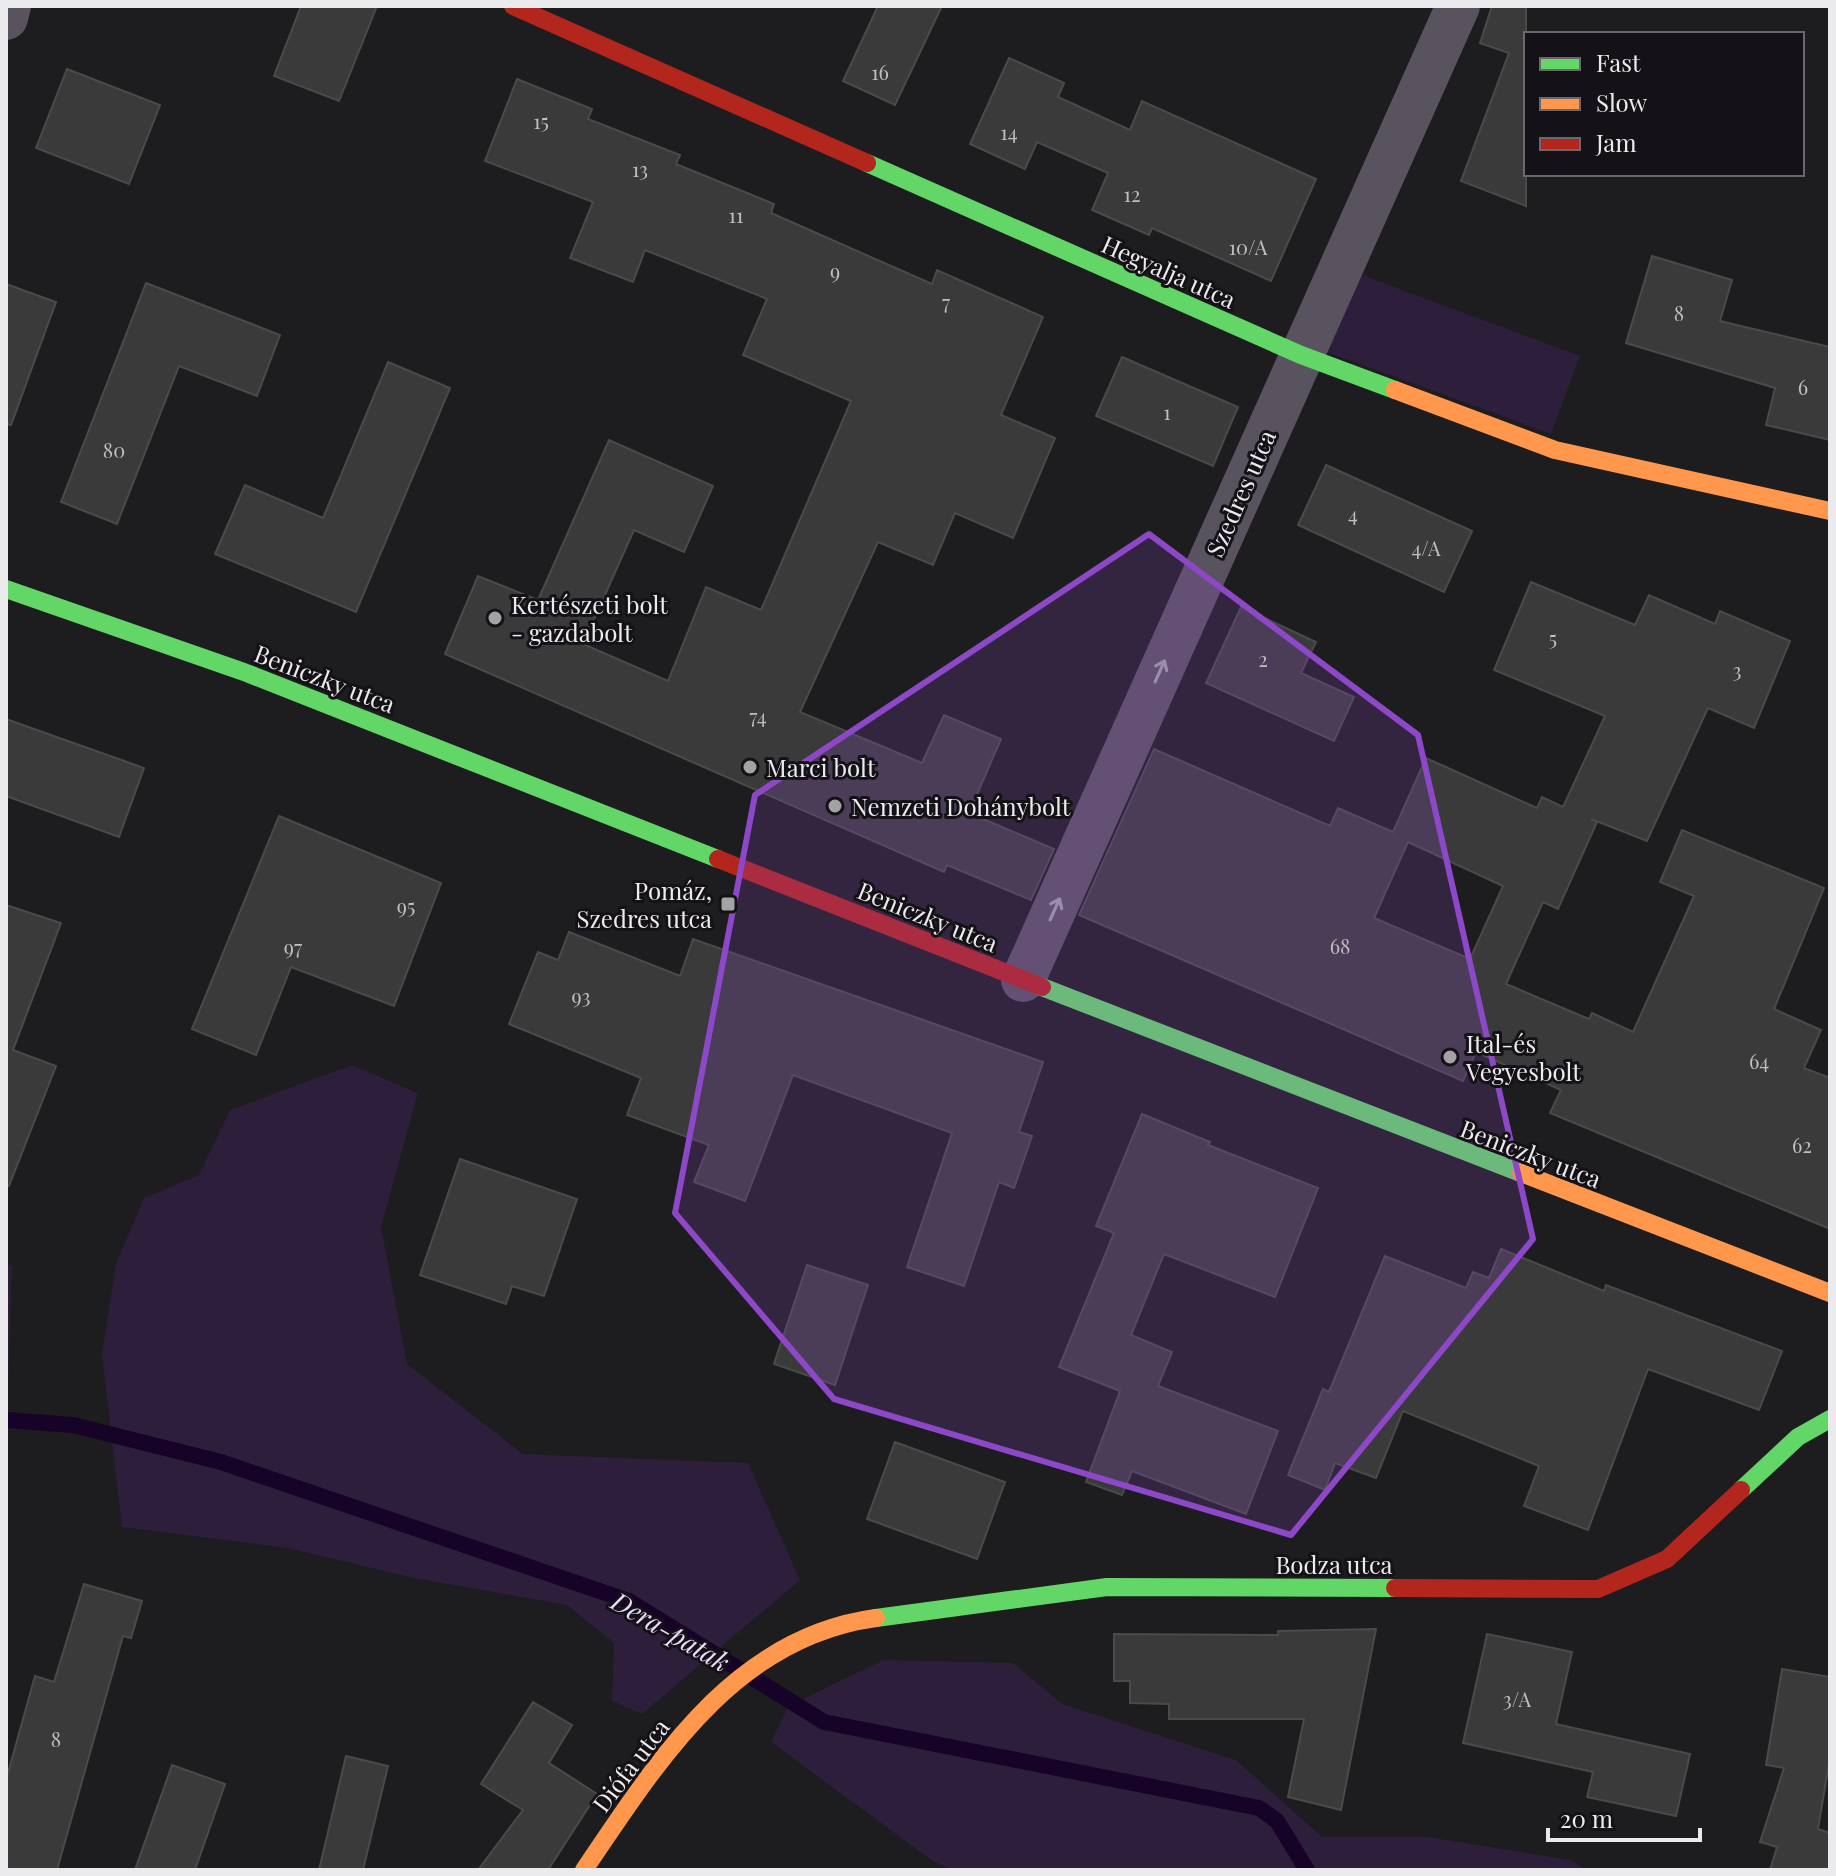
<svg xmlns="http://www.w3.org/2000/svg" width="1836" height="1876" font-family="'Playfair Display',serif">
	<rect width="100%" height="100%" fill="#1d1c1e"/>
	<g fill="#2d1e3b">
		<path d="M1357,273L1580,356L1551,434L1321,350Z"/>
		<path d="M352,1065L418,1093L381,1227L407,1364L523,1454L748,1463L800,1580L642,1714L612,1701L614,1643L567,1605L414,1578L287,1548L122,1527L102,1354L116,1264L144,1198L199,1175L230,1110Z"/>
		<path d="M12,1265L6,1443V1267Z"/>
		<path d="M883,1660L1013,1663L1062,1704L1236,1760L1322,1837H1428L1570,1860L1587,1870H954L934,1862L771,1742L789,1706Z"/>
	</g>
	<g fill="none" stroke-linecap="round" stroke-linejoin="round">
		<path stroke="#180328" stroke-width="16" d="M6,1420L73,1425L221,1462L629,1601L824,1722L1259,1808L1277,1821L1307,1870"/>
	</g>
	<g fill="#3b3a3b" stroke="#4a4a4b" stroke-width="2" fill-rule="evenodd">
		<path d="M301,6H377L339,101L274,76Z"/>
		<path d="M878,6H942L895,105L843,81Z"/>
		<path d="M1492,6H1526V206L1461,181L1509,53L1480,43Z"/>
		<path d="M1009,58L1064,83L1058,97L1130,130L1142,101L1316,179L1271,281L1152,228L1149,235L1092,210L1108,173L1037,142L1025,169L970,144Z"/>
		<path d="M67,69L160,105L129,184L36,148Z"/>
		<path d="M517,79L592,109L588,119L680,155L676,164L774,204L771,213L932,284L937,270L1043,317L1001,415L1055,438L1013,538L955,513L933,565L878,542L800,712L922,763L944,715L1001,739L969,813L1054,849L1031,900L947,865L944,872L445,654L478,576L538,600L609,440L713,486L684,552L634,530L583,644L668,681L706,587L761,610L851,401L743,355L767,299L645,250L633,282L570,258L593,202L485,161Z"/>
		<path d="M1652,256L1732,280L1720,321L1830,347V440L1766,425L1775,388L1626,343Z"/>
		<path d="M146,283L280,335L257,396L179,366L117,524L61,502Z"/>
		<path d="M6,284L56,302L11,425L6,424Z"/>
		<path d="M1122,357L1238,407L1213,466L1096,416Z"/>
		<path d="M388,362L450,388L356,612L215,554L245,485L323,518Z"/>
		<path d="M1326,465L1472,531L1444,592L1298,525Z"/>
		<path d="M1531,582L1635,625L1649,595L1715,624L1720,611L1790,641L1754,728L1708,708L1647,841L1591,819L1597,822L1558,909L1543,902L1506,984L1589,1019L1592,1013L1633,1032L1694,896L1660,882L1682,830L1824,888L1774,1009L1821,1030L1804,1068L1830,1078V1229L1550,1113L1561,1090L1476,1052L1463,1081L1079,915L1154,749L1330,826L1338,808L1393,832L1426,758L1537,808L1542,797L1563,807L1605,716L1494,670ZM1408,842L1503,886L1470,959L1374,918Z"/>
		<path d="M1241,607L1316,642L1301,673L1354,697L1334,741L1206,683Z"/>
		<path d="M6,719L144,768L119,837L6,796Z"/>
		<path d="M279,816L441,883L394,1006L291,967L256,1055L192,1029Z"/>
		<path d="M6,905L61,923L13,1050L56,1066L9,1186H6Z"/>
		<path d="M569,932L680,976L693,939L1043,1062L1019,1132L1032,1136L1014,1188L999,1182L964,1286L907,1267L952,1133L793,1075L745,1201L694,1182L709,1145L627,1115L641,1078L509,1024L538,952L558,960Z"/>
		<path d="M1142,1114L1210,1142L1208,1145L1318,1188L1275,1297L1164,1254L1131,1335L1172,1352L1158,1386L1278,1431L1246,1514L1132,1471L1122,1495L1086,1482L1120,1391L1059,1367L1114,1233L1096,1226Z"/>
		<path d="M460,1159L577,1199L544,1296L512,1286L506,1304L420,1275Z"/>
		<path d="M1501,1249L1604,1291L1606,1285L1782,1351L1759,1410L1648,1369L1588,1530L1524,1506L1539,1466L1403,1411L1376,1478L1335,1463L1325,1490L1288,1475L1323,1389L1329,1392L1385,1256L1466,1288L1473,1272L1489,1278Z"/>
		<path d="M807,1265L868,1285L835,1385L774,1364Z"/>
		<path d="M895,1442L1005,1482L977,1559L867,1519Z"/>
		<path d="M84,1584L142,1601L131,1638L123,1636L57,1870H6V1780L35,1676L54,1682Z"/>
		<path d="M1376,1629L1341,1810L1288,1797L1304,1719H1169V1704L1130,1703V1681H1114V1634L1278,1635V1631Z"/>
		<path d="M1487,1634L1572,1652L1556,1724L1690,1754L1676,1816L1587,1797L1593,1772L1463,1743Z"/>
		<path d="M1782,1669L1830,1677V1757L1818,1829L1830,1833V1870H1770L1777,1847L1760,1842L1784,1768L1766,1765Z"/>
		<path d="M533,1702L572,1725L549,1763L597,1794L548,1870H478L523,1810L481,1784Z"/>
		<path d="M346,1756L388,1766L363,1870H319Z"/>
		<path d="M172,1765L225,1784L195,1870H135Z"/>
	</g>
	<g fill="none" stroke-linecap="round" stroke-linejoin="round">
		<g stroke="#59535f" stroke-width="44">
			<path d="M6,18L9,6"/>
			<path d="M1023,980L1458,6"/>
		</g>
		<g stroke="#63d668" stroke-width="18">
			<path d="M867,163L1301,355L1395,390"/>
			<path d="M6,589L244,672L718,859"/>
			<path d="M1042,987L1521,1173"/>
			<path d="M1741,1490L1798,1437L1830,1419"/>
			<path d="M876,1618L1107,1587L1395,1588"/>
		</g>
		<g stroke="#ff974d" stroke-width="18">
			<path d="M1395,390L1555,450L1830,511"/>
			<path d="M1521,1173L1830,1293"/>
			<path d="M584,1870C658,1761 734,1637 876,1618"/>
		</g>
		<g stroke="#b3261e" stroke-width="18">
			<path d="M513,6L867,163"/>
			<path d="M718,859L1042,987"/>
			<path d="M1395,1588L1598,1589L1667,1559L1741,1490"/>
		</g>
	</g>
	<defs><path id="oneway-shaft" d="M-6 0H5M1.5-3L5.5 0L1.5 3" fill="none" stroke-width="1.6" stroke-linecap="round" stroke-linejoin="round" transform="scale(2)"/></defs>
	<g stroke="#a29ea6">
		<use href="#oneway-shaft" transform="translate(1160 671) rotate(-66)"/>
		<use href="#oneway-shaft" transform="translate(1055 909) rotate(-66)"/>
	</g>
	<path fill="#8c48c6" fill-opacity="0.2" stroke="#8c48c6" stroke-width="6" stroke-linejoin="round" d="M1149,534L1418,735L1533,1239L1291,1535L834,1399L675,1213L755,795Z"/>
	<g fill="#a3a2a5" stroke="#141216" stroke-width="3">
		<circle cx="495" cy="618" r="8"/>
		<circle cx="750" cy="767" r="8"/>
		<circle cx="835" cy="806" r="8"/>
		<rect x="720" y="896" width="16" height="16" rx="4"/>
		<circle cx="1450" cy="1057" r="8"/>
	</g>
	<g text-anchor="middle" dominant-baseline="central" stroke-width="6" stroke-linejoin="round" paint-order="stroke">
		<g font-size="20" fill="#bfbec0">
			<text x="880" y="71">16</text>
			<text x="541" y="120">15</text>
			<text x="1009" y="131">14</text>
			<text x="640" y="168">13</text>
			<text x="1132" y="193">12</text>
			<text x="736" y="214">11</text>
			<text x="1248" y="246">10/A</text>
			<text x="835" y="270">9</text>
			<text x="946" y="301">7</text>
			<text x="1679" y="312">8</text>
			<text x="1803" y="386">6</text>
			<text x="1167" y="411">1</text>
			<text x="114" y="449">80</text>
			<text x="1353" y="513">4</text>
			<text x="1426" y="547">4/A</text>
			<text x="1553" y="637">5</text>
			<text x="1263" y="658">2</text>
			<text x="1737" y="669">3</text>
			<text x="758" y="715">74</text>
			<text x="406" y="905">95</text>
			<text x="1340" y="945">68</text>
			<text x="293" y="946">97</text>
			<text x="581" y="995">93</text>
			<text x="1759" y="1060">64</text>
			<text x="1802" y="1144">62</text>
			<text x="1517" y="1698">3/A</text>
			<text x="56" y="1738">8</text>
		</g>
		<g font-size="24" fill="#ebeaed" stroke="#141216">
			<text transform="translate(1169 271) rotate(24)">Hegyalja utca</text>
			<text transform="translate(1240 493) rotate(-66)">Szedres utca</text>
			<text transform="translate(325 678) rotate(21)">Beniczky utca</text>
			<text transform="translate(928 916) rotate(22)">Beniczky utca</text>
			<text transform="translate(1531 1153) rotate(21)">Beniczky utca</text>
			<text x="1334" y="1564">Bodza utca</text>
			<text transform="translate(630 1765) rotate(-53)">Diófa utca</text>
		</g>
		<g font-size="24" fill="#ebeaed" stroke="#141216" text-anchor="start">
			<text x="511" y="604">Kertészeti bolt<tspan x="511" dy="28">- gazdabolt</tspan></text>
			<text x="766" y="767">Marci bolt</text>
			<text x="851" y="806">Nemzeti Dohánybolt</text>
			<text x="712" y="890" text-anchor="end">Pomáz,<tspan x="712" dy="28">Szedres utca</tspan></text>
			<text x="1466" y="1043">Ital-és<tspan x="1466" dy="28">Vegyesbolt</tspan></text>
		</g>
		<g font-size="26" font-style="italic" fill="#ebd9fe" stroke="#141216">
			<text transform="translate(671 1631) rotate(30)">Dera-patak</text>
		</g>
	</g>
	<rect width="1836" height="1876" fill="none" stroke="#ebeaed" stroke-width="16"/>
	<rect x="1524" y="32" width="280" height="144" fill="#141216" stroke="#6a686c" stroke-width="2"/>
	<rect x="1540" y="58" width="40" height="12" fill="#63d668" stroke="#6a686c" stroke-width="2"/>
	<text x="1596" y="72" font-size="24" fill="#ebeaed">Fast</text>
	<rect x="1540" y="98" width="40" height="12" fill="#ff974d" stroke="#6a686c" stroke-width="2"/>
	<text x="1596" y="112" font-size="24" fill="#ebeaed">Slow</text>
	<rect x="1540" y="138" width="40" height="12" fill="#b3261e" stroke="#6a686c" stroke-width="2"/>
	<text x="1596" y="152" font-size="24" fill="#ebeaed">Jam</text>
	<path d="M1548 1828v12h152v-12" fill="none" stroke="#ebeaed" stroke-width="4"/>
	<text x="1560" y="1828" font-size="24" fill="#ebeaed" stroke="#141216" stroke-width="6" paint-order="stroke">20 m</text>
</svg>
